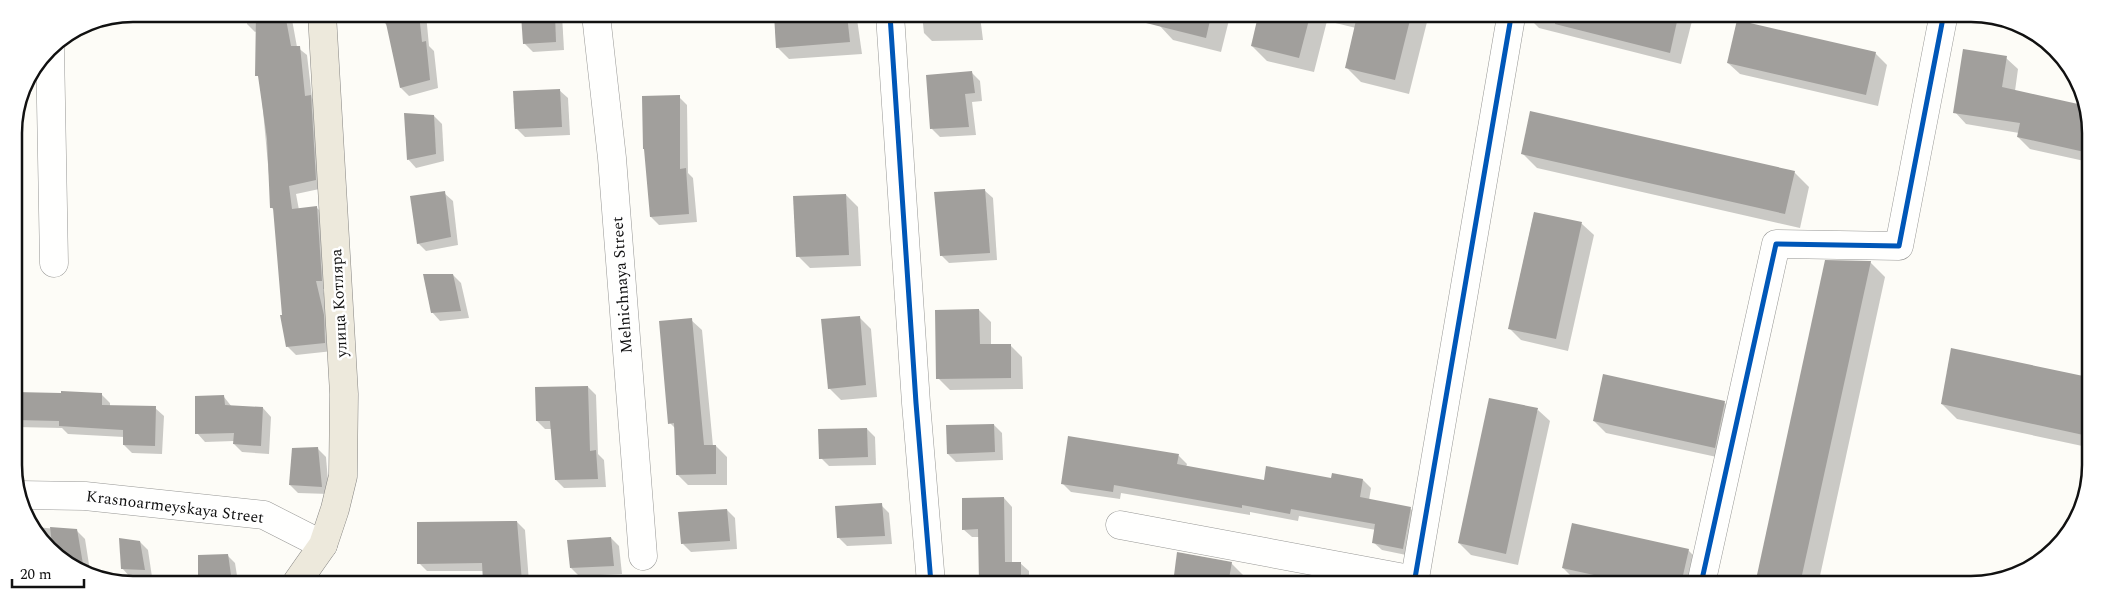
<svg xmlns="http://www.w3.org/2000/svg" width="2105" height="599" font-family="Spectral,serif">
	<rect width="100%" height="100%" fill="#fdfcf7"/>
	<g fill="#0003">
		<path d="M247,14H291L297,47L307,55L312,98L319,105L324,188L296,194L299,210L317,208L325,216L329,289H323L331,324L333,351L296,355L288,347L275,211L272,208L260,78L257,75V31L255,32L247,24Z"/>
		<path d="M382,14H426L429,46L434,51L438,88L409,96L401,88L388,27L383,21Z"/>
		<path d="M522,15H562L564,50L533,52L525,44Z"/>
		<path d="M775,15H854L857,19L862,54L789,59L777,47Z"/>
		<path d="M922,15L980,16L983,40L932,41L924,33Z"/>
		<path d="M1161,16H1230L1221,52L1173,40L1159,25Z"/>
		<path d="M1260,16L1422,17L1427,22L1409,94L1361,82L1346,67L1356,28L1327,21L1314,72L1267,61L1252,46Z"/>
		<path d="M1528,17H1687L1692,21L1681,64L1539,28Z"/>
		<path d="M1875,53L1887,65L1878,106L1740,74L1728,63Z"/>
		<path d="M2006,58L2018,69L2015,91L2087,107L2089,110V162L2030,149L2018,137L2019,133L1966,124L1955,112Z"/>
		<path d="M972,73L980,81L982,101L972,102L976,135L940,137L932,129Z"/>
		<path d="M559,90L568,98L570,135L525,137L517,129Z"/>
		<path d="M679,97L687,105L688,173L693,178L697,222L659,225L651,217Z"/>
		<path d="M434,116L442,124L444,161L416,168L408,159Z"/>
		<path d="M1522,153L1794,172L1809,187L1800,228L1537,168Z"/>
		<path d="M984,190L993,198L997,260L949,263L941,255Z"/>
		<path d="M444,193L453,201L458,245L426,251L418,243Z"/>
		<path d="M846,195L858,207L861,266L810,268L798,256Z"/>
		<path d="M1534,213L1582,224L1594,235L1568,351L1521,340L1509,328Z"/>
		<path d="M1870,262L1885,277L1818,585H1768L1758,574Z"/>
		<path d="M453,275L461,283L469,318L440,321L432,312Z"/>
		<path d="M979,310L991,322V345H1010L1022,357L1023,389L950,390L938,378Z"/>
		<path d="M859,317L871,329L877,397L841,400L829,388Z"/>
		<path d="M691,320L702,330L713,446H716L727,457V485H688L677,474L675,428L670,423Z"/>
		<path d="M2088,379L2087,447L1957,419L1942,404Z"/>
		<path d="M588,387L596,395L598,454L604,460L606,487L564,488L556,480L552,429H545L537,421Z"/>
		<path d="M15,393L102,395L110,403V406L155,408L164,416L162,454L132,453L124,445V437L68,434L62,428L16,427Z"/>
		<path d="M224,397L232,407L263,408L271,417L269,454L242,452L234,444V441L205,442L197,433Z"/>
		<path d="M1724,402L1736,414L1726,459L1606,433L1594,421Z"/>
		<path d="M1538,410L1550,421L1518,565L1471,555L1459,543Z"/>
		<path d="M994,425L1002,433L1003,460L956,462L948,454Z"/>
		<path d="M867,429L875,437L876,465L829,466L821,458Z"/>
		<path d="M318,449L326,457L329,494L298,493L290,485Z"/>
		<path d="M1179,456L1187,464L1186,467L1265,481L1363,480L1371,488L1369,500L1410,508L1418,516L1411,556L1382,550L1373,542L1376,530L1299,516L1298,521L1250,512V515L1121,493L1120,499L1071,492L1063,484Z"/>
		<path d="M1004,498L1012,507V563H1020L1029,571V583H980V537H972L963,529Z"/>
		<path d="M881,505L889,513L892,544L847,546L839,538Z"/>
		<path d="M727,510L735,518L737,549L691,552L683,544Z"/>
		<path d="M517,522L525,530L529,582H484L483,571H427L419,563Z"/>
		<path d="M36,527L77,531L85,539L90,571L83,570L49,550Z"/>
		<path d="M611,538L619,546L622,574L579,576L571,568Z"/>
		<path d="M140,542L148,550L152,577H130L122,568Z"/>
		<path d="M1688,550L1700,562L1695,584H1595L1575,580L1563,568Z"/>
		<path d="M1178,553L1231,563L1243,575L1242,584L1174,583Z"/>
		<path d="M227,555L235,563L238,582L199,581L200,556Z"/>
	</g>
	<g fill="#a19f9c">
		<path d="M256,14H285L291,46H300L305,96L311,95L316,180L289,186L292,209L317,206L322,281H316L324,315L325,343L286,347L280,315H282L273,208H270L267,139L258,76H255Z"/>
		<path d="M384,14H419L422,42L426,41L430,80L400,88Z"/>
		<path d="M521,15H555L556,42L523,44Z"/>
		<path d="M774,15H847L850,42L776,48Z"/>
		<path d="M1147,16H1211L1206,38L1146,23Z"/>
		<path d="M1258,16H1310L1299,58L1251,46Z"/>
		<path d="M1357,16H1411L1395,80L1345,68Z"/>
		<path d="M1556,17H1678L1670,53L1555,24Z"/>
		<path d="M1737,20L1876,52L1866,95L1727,63Z"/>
		<path d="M1963,49L2007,56L2002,87L2087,106L2089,110V153L2017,137L2020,123L1953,113Z"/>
		<path d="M972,71L975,93L965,94L969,127L930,129L926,75Z"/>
		<path d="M560,89L562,127L515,129L513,91Z"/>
		<path d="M680,95V169L686,168L689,214L650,217L644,149H643L642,96Z"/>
		<path d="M1530,111L1795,171L1785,214L1521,154Z"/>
		<path d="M404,113L434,115L436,154L407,160Z"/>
		<path d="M985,189L990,253L940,256L934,192Z"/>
		<path d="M445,191L451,237L417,244L410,196Z"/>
		<path d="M846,194L849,255L796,257L793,196Z"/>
		<path d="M1534,212L1582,222L1556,339L1508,329Z"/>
		<path d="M1825,260L1871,261L1800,584L1757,575Z"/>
		<path d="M423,274H453L461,311L431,313Z"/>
		<path d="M979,309L980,344H1011V378L936,379L935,310Z"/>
		<path d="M860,316L866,385L828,389L821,319Z"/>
		<path d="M692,318L704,445H716V474L676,475L674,423L668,424L659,321Z"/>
		<path d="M1951,348L2088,377V436L1941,404Z"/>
		<path d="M1603,374L1725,401L1715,448L1593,421Z"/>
		<path d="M588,386L590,451L596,450L598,479L555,480L550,421H536L535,387Z"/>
		<path d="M61,391L102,393V405L156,406L155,446L123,445V430L59,426V421L16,420L15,392L61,393Z"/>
		<path d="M224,395L225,405L263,407L261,446L233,444L234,433L195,434V396Z"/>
		<path d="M1489,398L1538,408L1506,554L1458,543Z"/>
		<path d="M994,424L995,452L947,454L946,425Z"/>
		<path d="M867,428L868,457L819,459L818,429Z"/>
		<path d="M1068,436L1179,454L1177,464L1264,480L1266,466L1331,478L1332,473L1363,479L1360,497L1411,507L1403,549L1372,543L1375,524L1291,509L1290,514L1242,505V508L1114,485L1113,492L1061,484Z"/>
		<path d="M318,447L322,487L289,485L292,448Z"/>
		<path d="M1004,497L1005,562H1021V583H979L978,529L962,530V498Z"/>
		<path d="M882,503L885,536L837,538L835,506Z"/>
		<path d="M727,509L730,541L681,544L678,512Z"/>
		<path d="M517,521L522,582H483L482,563L417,564V522Z"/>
		<path d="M1572,523L1689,549L1681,584H1635L1562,568Z"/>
		<path d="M50,527L77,529L84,570L53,552Z"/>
		<path d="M611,537L614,566L570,568L567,540Z"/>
		<path d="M119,538L140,541L145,570L121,569Z"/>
		<path d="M1177,552L1232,562L1228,584L1173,583Z"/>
		<path d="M228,554L232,582L198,581V555Z"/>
	</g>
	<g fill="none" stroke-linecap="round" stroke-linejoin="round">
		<g stroke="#979795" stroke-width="29">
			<g id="street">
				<path d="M596,15L612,158L643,556"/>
				<path d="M890,15L916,403L931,583"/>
				<path d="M50,48L54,263"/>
				<path d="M19,495L85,496L264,515L323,545"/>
				<path d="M1120,525L1415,580"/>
				<path d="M1414,584L1511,17"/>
				<path d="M1701,584L1776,244L1899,246L1943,18"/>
			</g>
		</g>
		<g stroke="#858482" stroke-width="29">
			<path id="primary" d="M297,582L323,545L335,509L343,476L344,394L322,14"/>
		</g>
		<use href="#street" stroke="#fffffe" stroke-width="28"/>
		<use href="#primary" stroke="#ede9dc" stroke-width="28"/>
		<g stroke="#fff" stroke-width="8">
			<g id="cycleway">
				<path d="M890,15L916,403L931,583"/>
				<path d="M1414,584L1511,17"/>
				<path d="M1701,584L1776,244L1899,246L1943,18"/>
			</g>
		</g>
		<use href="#cycleway" stroke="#0057b8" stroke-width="5"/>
	</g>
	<g text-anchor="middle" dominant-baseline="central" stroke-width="5" stroke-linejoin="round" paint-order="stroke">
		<g font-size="16" fill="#111" stroke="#fff">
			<text transform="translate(622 285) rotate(-94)">Melnichnaya Street</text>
			<text transform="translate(339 303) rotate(-93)">улица Котляра</text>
			<text transform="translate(175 507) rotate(7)">Krasnoarmeyskaya Street</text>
		</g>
	</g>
	<path d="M0 0H2105V599H0ZM133 22H1971A111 111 0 0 1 2082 133V465A111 111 0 0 1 1971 576H133A111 111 0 0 1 22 465V133A111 111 0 0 1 133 22Z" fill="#fff" fill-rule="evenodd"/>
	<path fill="none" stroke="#111" stroke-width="2.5" d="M133 22H1971A111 111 0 0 1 2082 133V465A111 111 0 0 1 1971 576H133A111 111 0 0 1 22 465V133A111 111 0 0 1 133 22Z"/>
	<path d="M12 579v8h72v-8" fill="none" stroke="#111111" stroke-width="2.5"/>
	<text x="20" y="579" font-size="15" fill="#111111" stroke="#ffffff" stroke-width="4" paint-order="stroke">20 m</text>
</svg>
